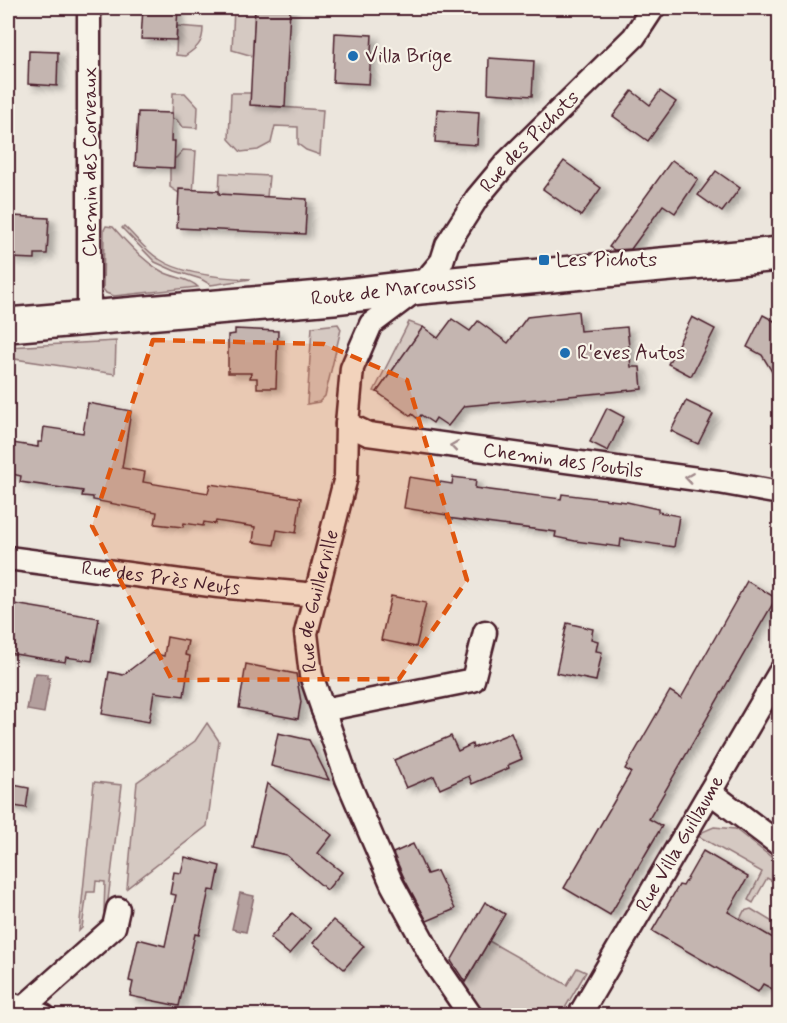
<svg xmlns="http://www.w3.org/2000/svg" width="787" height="1023" font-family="Mynerve,sans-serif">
	<defs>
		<filter id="shadow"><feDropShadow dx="6" dy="4" stdDeviation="3" flood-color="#0004"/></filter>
	</defs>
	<rect width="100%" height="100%" fill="#ece6dd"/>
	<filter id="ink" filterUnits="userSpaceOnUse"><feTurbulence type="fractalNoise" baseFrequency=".0167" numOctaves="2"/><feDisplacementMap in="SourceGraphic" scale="12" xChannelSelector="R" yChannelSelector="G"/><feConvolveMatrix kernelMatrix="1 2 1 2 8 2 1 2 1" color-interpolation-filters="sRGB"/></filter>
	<g filter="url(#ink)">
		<g fill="#d5c9c2" stroke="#907476" stroke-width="1.5">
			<path d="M234,8H255L253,56L232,50Z"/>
			<path d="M177,26L203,28C203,43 197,48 185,56L176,55Z"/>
			<path d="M173,93H185L198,107L197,128L182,127L177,120L172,119Z"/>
			<path d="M231,93H251V105L323,110L320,155L306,150L298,144V127L275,126L271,143L258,150L241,152L229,139Z"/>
			<path d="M183,150L196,151L193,194L179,193L170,187V158H176Z"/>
			<path d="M220,173L269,176L267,197L219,195Z"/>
			<path d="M106,226L113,227C126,242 145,263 163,272C174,278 189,278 198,287L114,296L106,293L103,289L104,230Z"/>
			<path d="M124,226C135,236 146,251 159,259C181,274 224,278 251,279L211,285L201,279L175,271L155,262L122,228Z"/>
			<path d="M409,322L423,327L377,392L374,391Z"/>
			<path d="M338,324L341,329L325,396L319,402L307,404L312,327Z"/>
			<path d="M116,341L115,374L8,358V347Z"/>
			<path d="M207,723L219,741L207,826L127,888L137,782L195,741Z"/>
			<path d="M94,782L122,785L107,908L104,911L105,882L96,881L95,892H87L82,928L79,931Z"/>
			<path d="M714,827L735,829L779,863V885L767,878L753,903L748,900L762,872L698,836L700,833Z"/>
			<path d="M751,909L779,926V942L740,919L744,911Z"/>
			<path d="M489,941L567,985L577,968L586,972L561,1015H485L463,986Z"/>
		</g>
		<g fill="#b39f9d" stroke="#896c6f" stroke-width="1.5">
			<path d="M36,673L47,674V678H50L44,713L27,710L33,676H35Z"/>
			<path d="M240,893L254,896L246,932L232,929Z"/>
		</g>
		<g fill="#c4b5b0" stroke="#4a1f2b" stroke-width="1.5" filter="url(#shadow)">
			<path d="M143,8H178L176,40L141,39Z"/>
			<path d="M255,8H290L285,107L250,105Z"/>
			<path d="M335,33L372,35L369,84L333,82Z"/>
			<path d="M29,51L58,52L57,86L28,84Z"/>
			<path d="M489,58L534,61L532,96L488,93Z"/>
			<path d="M632,91L650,105L660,91L676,102L648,141L613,116Z"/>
			<path d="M437,109L479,112L477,145L435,142Z"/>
			<path d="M138,112L172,113L171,141H175L174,168L135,166Z"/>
			<path d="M672,160L698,179L675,213L663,205L631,249L614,250L609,247Z"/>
			<path d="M564,161L601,188L581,216L543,189Z"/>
			<path d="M716,171L740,188L722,212L698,195Z"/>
			<path d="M179,189L219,191V194L307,199L305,234L177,228Z"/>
			<path d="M12,216L49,218L47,254H35V259L10,258Z"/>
			<path d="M578,311L580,331L627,327L631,367H640L642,389L464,406L448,426L436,418L433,423L421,415L418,419L412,414L411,416L377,392L423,327L438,338L452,319L470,331L478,321L508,343L527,317Z"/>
			<path d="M763,315L780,324V385L762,355L747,347Z"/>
			<path d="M692,317L715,329L691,376L668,364Z"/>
			<path d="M235,329L278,331L276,388H257V378H250L251,373H228V335L235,334Z"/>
			<path d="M686,401L713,414L698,444L671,431Z"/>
			<path d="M88,403L131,411L122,468L145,472L143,482L208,493L210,484L301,498L296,533L277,530L274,545L253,542L255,527L216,521L215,524L204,522L203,526L184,523L183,527L155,524L157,512L93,500V497L82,496L83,491L20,482L21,476L8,473L13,443L38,447V442H42L44,427L83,433Z"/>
			<path d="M607,408L624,417L608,451L590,442Z"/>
			<path d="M409,477L452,484L453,477L476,480L475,488L561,499L562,494L627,502L658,509V512L679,516L674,547L621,539L620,547L575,541L555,537L556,532L447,518V515L404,508Z"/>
			<path d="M747,581L776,598L649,819L662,826L610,915L564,888L631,772L625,769L670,691L681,698Z"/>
			<path d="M391,596L426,603L416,647L381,640Z"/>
			<path d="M8,603L99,618L92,661L66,657L65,662L8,653Z"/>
			<path d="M567,623L593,629L591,639L598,641L596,651L602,652L596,681L556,673Z"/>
			<path d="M167,637L188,641L185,655L190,656L184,696L154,692L149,722L102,714L109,672L123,675L152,653L164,656Z"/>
			<path d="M246,664L296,674L301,702L298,719L239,708Z"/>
			<path d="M278,733L309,740L329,780L271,766Z"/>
			<path d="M511,733L522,759L508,765L509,768L472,784L469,776L440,789L434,776L406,788L394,760L451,736L458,751L472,744L473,748Z"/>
			<path d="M267,783L332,835L318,853L342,872L327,890L286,855L252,847Z"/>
			<path d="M8,784L29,788L26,808L8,805Z"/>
			<path d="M413,844L427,874L437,871L455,909L427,921L405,880L393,853Z"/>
			<path d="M703,851L748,877L728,912L780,942V993L763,984L758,992L652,931L679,885L683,886Z"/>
			<path d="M185,857L220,866L215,891L209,890L199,935L195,934L179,1006L130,996L133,982L129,981L138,939L165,946L176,895L170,894L174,872L181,873Z"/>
			<path d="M485,902L505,914L465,982L451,961Z"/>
			<path d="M292,913L311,929L289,954L270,938Z"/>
			<path d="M333,920L364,946L344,969L313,943Z"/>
		</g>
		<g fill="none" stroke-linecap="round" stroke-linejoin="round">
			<g stroke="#4a1f2b" stroke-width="27">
				<g id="minor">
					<path d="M89,316V8"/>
					<path id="s1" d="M347,424L368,434L719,482L780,493"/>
					<path id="s2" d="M8,558L218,586L316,595"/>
					<path d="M323,710L473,680L485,632"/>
					<path d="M710,792L780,845"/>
					<path d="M8,1003L44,1016"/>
					<path d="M23,1008L114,927L118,909"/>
					<path id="s3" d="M471,1016L436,965L392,884L347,779L311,675L306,633L346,477L347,424L352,368L371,324L420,287L442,261L447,245L477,198L508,161L634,37L653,8"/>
					<path id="s4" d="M579,1016L780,672"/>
				</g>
			</g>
			<g stroke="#4a1f2b" stroke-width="38">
				<g id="secondary">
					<path id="s5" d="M8,325L333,297L420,287L780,254"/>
				</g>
			</g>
			<use href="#minor" stroke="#f7f3e8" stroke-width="22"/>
			<use href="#secondary" stroke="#f7f3e8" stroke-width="33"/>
		</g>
		<defs><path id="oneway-chevron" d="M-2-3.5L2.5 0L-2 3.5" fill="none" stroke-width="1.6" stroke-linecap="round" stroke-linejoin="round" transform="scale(1.5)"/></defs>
		<g stroke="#a0898a">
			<use href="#oneway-chevron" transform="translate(454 446) rotate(-172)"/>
			<use href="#oneway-chevron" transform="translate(689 478) rotate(-172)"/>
		</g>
	</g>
	<path fill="#e0560e" fill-opacity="0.2" stroke="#e0560e" stroke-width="4.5" stroke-dasharray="12 8" stroke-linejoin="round" d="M153,340L324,344L407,380L467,580L399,679L172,680L92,526Z"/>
	<g fill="#1f6fb2" stroke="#f7f3e8" stroke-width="2">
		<circle cx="353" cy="56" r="6"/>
		<rect x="538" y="254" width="12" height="12" rx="3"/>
		<circle cx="565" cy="353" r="6"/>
	</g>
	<g text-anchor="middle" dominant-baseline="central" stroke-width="4.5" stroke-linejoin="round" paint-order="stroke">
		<g font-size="20" fill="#4a1f2b" stroke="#f7f3e8" text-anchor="start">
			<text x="365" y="56">Villa Brige</text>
			<text x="556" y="260">Les Pichots</text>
			<text x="577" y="353">R'eves Autos</text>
		</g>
		<g font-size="20" fill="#4a1f2b" stroke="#f7f3e8">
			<text stroke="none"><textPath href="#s3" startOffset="984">Rue des Pichots</textPath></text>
			<text transform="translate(90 162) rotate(-90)">Chemin des Corveaux</text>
			<text stroke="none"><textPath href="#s5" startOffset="387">Route de Marcoussis</textPath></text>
			<text stroke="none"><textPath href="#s1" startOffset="220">Chemin des Poutils</textPath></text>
			<text stroke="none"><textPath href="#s2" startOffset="154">Rue des Près Neufs</textPath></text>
			<text stroke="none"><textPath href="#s3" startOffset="454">Rue de Guillerville</textPath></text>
			<text stroke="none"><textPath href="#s4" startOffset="200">Rue Villa Guillaume</textPath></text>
		</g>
	</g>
	<rect width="787" height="1023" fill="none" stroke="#f7f3e8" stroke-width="30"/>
	<rect x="15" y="15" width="757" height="993" fill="none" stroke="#4a1f2b" stroke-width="2" filter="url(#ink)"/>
</svg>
